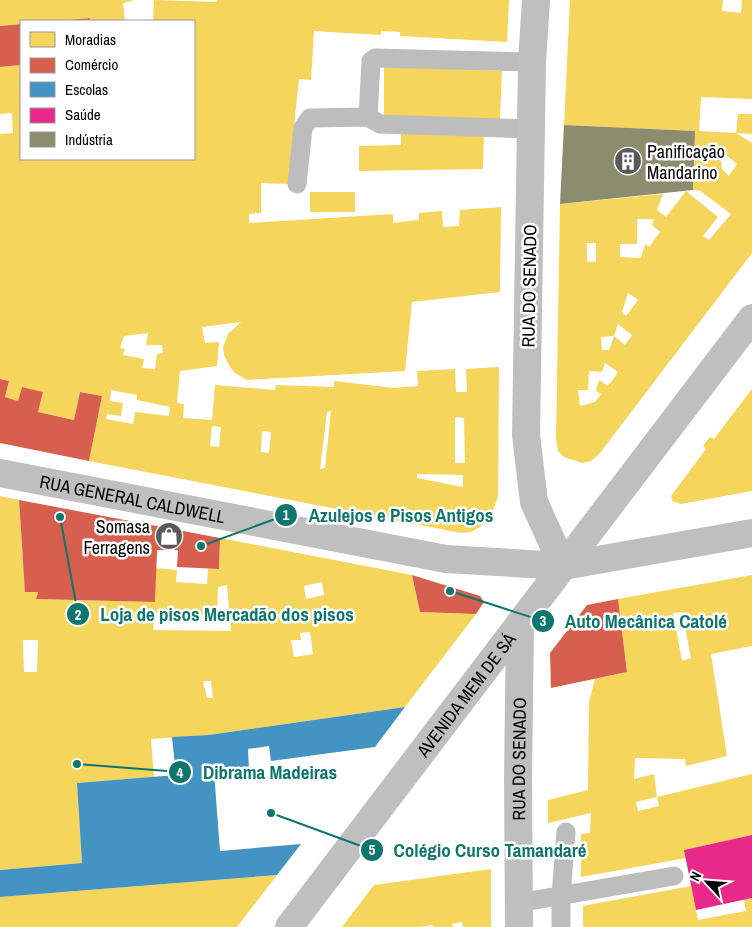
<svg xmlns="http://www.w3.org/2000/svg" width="752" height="927" font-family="'Archivo Narrow',sans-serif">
	<rect width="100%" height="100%" fill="#fff"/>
	<g fill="#f6d55c" fill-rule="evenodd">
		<path d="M0,0H132V1L123,3L125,21H90V18L53,21H21V24L0,26Z"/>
		<path d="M154,0L216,2L217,0H509L507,42L400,36V32L381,31V35L314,31L311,80L299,79L288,184L261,183V213L249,214V223L393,214V223L419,220V213L442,211L443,227L459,226L460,210L501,207L500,292L412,302L405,371L247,380L235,373L230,367L224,355L223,347L228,334L241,322L202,327L205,343L219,342L217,366L180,371L177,403L184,404L183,418L212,420L215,385L275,390L276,385L334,387V381L394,388L418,386L417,371L455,369L456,392H467L466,369L499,367L498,497L491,516L480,527L471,532L461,533L89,461L102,396L80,392L74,420L38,412L43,392L22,387L18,401L5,397L9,381L0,379V134L13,133L12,113L0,114V67L21,65V159H194V21H153ZM148,333L146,345H162L163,353L157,354L155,369L142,368L144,359L123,355L125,349L120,348L124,336ZM111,390L137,395V400L170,407L169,416L135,412L133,424L106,419L107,414L121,416L123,403L110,401ZM331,411L325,468L320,469L327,412ZM455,417L464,418L465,463H455ZM212,426L221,427L219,447L210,446ZM262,431L271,432L269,453L261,452ZM417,474L463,475V487L417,478Z"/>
		<path d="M570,0H723L722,11L741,13L742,0H752V99L701,97L699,131L736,133L738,114H752V134L736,133L752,143V253L600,453L591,461L582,463L564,457L558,451L556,440L560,204L663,194L657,210L666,217L686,191L718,217L703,236L709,240L731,214L699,190H693L695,131L564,125ZM720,150L737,164L729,176L722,169ZM637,219H654L652,225L660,232L649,247L645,244L641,258L620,257V244H637ZM587,243H596V262H587ZM628,293L638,300L626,316L622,312ZM618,324L632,335L625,345L614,336L609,350H602L601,337L614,336ZM605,363L618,372L608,386L599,380L596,391L601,394L595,402L580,406L578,390H588L589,371L602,372Z"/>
		<path d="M384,65L502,71L500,119L384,117Z"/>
		<path d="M484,131L483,169L359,171V146L401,145V133Z"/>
		<rect x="310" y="192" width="45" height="20"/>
		<path d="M752,389V491L681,504L672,501L671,496L706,449L703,446L710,437L714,439Z"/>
		<path d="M0,496L19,500L23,562L38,561V592L36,599L155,602L156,568L177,570L176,582L207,584L208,568L219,569L220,538L412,575L420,612L476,614L405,707L208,735L151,739L154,777L77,783L82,863L0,870ZM322,582L324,595L306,599L304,586ZM227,585L231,631L153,630L155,613L217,616L218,587ZM310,632L313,654L294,657L291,640H301L300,633ZM23,640H38L37,672H24ZM203,681H211L213,698H207Z"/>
		<path d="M131,536L158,537L157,562L131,561Z"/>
		<path d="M752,575V646L711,654L727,756L686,766L685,759L635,758L634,779L654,774L657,797L636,802L638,811L659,806L657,797L752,774V835L684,850L686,858L581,877V834L590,833L591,813L548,823V800L588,790L589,702L595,679L627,672L618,599ZM682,612L691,658L682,661L673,613Z"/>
		<path d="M188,808L189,822L100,830L99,816Z"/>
		<path d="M491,869V927H463L462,922L452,924L453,927H433V925L419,927H342L374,885Z"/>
		<path d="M277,875L237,927H0V897Z"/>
		<path d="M691,886L698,920L746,911L744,900L752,898V927H583V906Z"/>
	</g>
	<g fill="#d6604d">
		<path d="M90,18V21H67V20Z"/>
		<path d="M21,24V65L0,67V26Z"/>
		<path d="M0,379L9,381L5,397L18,401L22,387L43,392L38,412L74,420L80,392L102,396L89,461L0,443Z"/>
		<path d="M19,500L220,538L219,569L177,567L178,550H157L155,602L36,599L38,592H25Z"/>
		<path d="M412,575L480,596L484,602L476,614L420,612Z"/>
		<path d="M618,599L627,672L551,688L550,653L587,605Z"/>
	</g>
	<path fill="#4393c3" d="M405,707L375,747L271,761L269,746L248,749L249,769L214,772L220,851L301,844L277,875L0,897V870L82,863L77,783L176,775L172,737L208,735Z"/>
	<path fill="#e7298a" d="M752,835V898L696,910L684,850Z"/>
	<path fill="#8c8c6e" d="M564,125L695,131L693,190L560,204Z"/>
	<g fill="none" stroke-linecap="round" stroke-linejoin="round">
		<g stroke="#bdbdbd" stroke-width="19">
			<path d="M368,117L371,61L375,58L532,62"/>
			<path d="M297,184L303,128L310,118L368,117L380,124L532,129"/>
			<path d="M518,903L674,876"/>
			<path d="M561,927V896L566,832"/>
		</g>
		<g stroke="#bfbfbf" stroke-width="28">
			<path d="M536,0L532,62L526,435L534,502L563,566"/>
			<path id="s1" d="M0,473L446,559L563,566L752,533"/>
			<path id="s2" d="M289,927L752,318"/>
			<path id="s3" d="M519,927L518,779L520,623"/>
		</g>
	</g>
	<defs>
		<g id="building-disc" transform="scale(1.4375)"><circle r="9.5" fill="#595959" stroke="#fff"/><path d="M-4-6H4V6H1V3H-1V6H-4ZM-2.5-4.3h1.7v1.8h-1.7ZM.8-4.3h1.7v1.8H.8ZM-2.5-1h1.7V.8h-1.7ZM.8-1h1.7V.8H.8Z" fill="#fff"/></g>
		<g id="shop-disc" transform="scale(1.4375)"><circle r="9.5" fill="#595959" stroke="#fff"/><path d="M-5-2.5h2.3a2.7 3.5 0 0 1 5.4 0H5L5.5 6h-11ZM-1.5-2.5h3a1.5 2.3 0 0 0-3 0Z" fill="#fff"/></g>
	</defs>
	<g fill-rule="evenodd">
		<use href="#building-disc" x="628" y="161"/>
		<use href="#shop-disc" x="169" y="536"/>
	</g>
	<g text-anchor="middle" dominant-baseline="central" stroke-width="5" stroke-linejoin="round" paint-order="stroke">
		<g font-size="18" fill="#000" stroke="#fff" text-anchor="start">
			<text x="647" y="151">Panificação<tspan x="647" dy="21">Mandarino</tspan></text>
			<text x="150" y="526" text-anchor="end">Somasa<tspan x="150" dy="21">Ferragens</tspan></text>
		</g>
		<g font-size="18" fill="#000" stroke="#fff">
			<text transform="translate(529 286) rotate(-89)">RUA DO SENADO</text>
			<text stroke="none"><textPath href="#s1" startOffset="135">RUA GENERAL CALDWELL</textPath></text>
			<text stroke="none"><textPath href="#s2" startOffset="292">AVENIDA MEM DE SÁ</textPath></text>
			<text stroke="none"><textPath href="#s3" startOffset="168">RUA DO SENADO</textPath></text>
		</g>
	</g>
	<path fill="none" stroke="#0f766e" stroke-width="2" d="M201 546L286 515M60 517L78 614M450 591L543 621M77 764L180 772M271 813L372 850"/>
	<g fill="#0f766e" stroke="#fff" stroke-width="2">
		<circle cx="201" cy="546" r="5"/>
		<circle cx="60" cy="517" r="5"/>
		<circle cx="450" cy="591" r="5"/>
		<circle cx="77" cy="764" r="5"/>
		<circle cx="271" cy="813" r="5"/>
		<circle cx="286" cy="515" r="12"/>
		<circle cx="78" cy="614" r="12"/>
		<circle cx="543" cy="621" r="12"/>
		<circle cx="180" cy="772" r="12"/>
		<circle cx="372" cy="850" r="12"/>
	</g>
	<g font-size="15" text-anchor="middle" font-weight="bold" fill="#fff">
		<text x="286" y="520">1</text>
		<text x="78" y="620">2</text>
		<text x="543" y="626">3</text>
		<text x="180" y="778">4</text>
		<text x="372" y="855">5</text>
	</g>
	<g font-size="19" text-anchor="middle" font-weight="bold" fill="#0f766e" stroke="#fff" stroke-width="5" stroke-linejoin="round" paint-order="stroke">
		<text x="401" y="522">Azulejos e Pisos Antigos</text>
		<text x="227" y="621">Loja de pisos Mercadão dos pisos</text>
		<text x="646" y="628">Auto Mecânica Catolé</text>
		<text x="270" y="779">Dibrama Madeiras</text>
		<text x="490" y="857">Colégio Curso Tamandaré</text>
	</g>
	<rect x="20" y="20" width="175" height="140" fill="#ffffff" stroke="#999999"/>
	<rect x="30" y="32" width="25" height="15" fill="#f6d55c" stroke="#999999"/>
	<text x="65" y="45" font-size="15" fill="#000000">Moradias</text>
	<rect x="30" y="58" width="25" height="15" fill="#d6604d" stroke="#999999"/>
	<text x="65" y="70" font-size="15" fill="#000000">Comércio</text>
	<rect x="30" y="82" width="25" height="15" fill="#4393c3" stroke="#999999"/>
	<text x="65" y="95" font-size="15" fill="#000000">Escolas</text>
	<rect x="30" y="108" width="25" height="15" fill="#e7298a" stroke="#999999"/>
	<text x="65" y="120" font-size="15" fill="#000000">Saúde</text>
	<rect x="30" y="132" width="25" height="15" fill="#8c8c6e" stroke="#999999"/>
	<text x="65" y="145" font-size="15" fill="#000000">Indústria</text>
	<g transform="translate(707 882) rotate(296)" stroke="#ffffff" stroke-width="4" paint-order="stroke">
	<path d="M0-4L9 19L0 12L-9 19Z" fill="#000000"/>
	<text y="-8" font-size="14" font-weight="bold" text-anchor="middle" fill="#000000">N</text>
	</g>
</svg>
